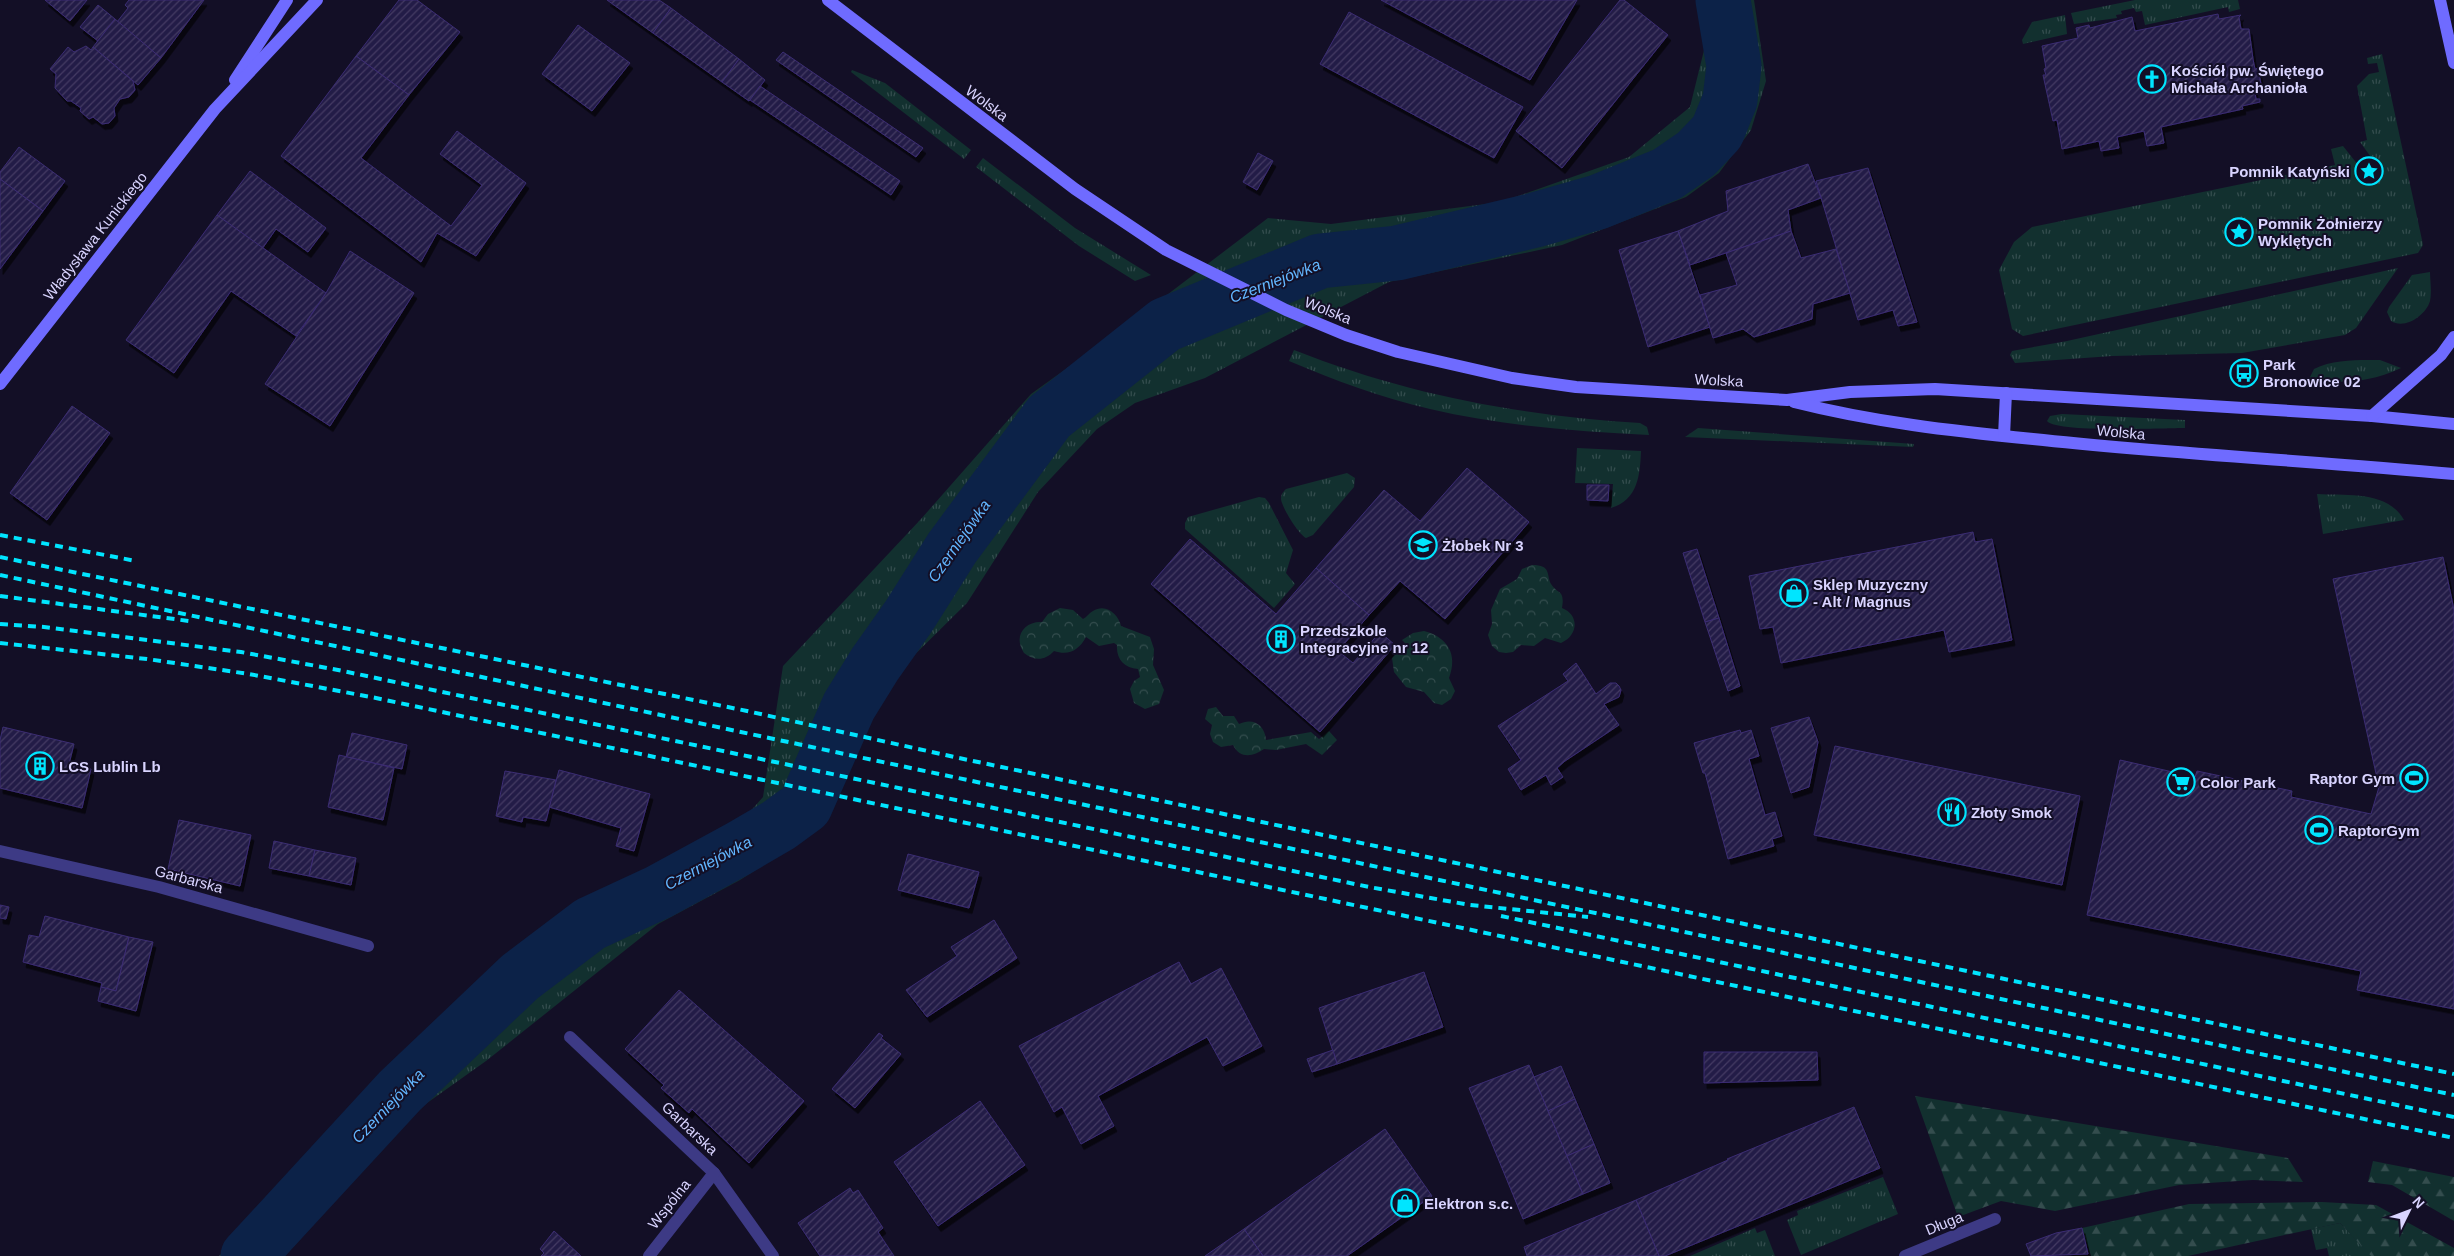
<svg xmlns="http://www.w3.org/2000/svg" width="2454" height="1256" font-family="Arial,sans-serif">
	<defs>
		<pattern id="grass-tufts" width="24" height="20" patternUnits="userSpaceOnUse" patternTransform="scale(1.25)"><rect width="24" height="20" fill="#12302f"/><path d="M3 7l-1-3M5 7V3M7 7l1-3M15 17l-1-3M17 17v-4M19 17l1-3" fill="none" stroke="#344d4e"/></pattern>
		<pattern id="forest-firs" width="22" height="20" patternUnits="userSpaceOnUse" patternTransform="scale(1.25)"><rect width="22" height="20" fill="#12302f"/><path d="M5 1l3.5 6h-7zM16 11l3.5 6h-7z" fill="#344d4e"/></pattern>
		<pattern id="park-crowns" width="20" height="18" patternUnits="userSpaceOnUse" patternTransform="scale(1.25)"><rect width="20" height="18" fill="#12302f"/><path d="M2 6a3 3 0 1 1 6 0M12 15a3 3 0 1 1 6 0" fill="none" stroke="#344d4e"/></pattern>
		<pattern id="building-hatch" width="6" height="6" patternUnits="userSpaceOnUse" patternTransform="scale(1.25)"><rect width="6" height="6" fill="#241b47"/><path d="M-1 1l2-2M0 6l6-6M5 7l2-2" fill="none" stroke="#433b63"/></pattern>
		<filter id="shadow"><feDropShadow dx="3" dy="5.5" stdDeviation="0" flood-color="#0009"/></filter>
	</defs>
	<rect width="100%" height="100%" fill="#130f26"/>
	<g fill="url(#grass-tufts)">
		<path d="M1698,0H1754L1766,81L1751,130L1719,173L1686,197L1562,245L1389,282L1205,378L1135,403L1097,429L1038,492L967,603L887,682L818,815L784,852L740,880L658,924L486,1061L413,1113L285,1256H219L305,1167L380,1073L471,992L576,906L734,830L763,797L783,666L921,519L1031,394L1134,320L1268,218L1331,224L1501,202L1629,157L1690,107L1708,34Z"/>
		<path d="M2135,0H2238L2240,9L2229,12L2228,7L2145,25L2142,11L2136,12L2134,8L2121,11L2122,14L2116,15L2117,18L2074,24L2071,13Z"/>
		<path d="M2065,15L2067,34L2023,44L2022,40L2032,22Z"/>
		<path d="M2382,54L2422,240L2423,245L2418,253L2023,336L2012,329L1999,270L2014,242L2032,227L2335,165L2331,149L2343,146L2370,180L2381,171L2360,142L2367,140L2357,86L2369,74L2379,72L2377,63L2368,64L2367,58Z"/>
		<path d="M852,70L885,83L971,150L964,159L851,72Z"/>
		<path d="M983,158L1075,228L1151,275L1135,281L1079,246L976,167Z"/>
		<path d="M2398,268L2356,328L2345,335L2242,353L2112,356L2015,363L2010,355L2012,351L2067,341Z"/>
		<path d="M2430,272C2430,280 2432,292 2430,301C2426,315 2405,330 2391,321L2387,312L2389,307L2412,275Z"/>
		<path d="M1294,350C1408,395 1518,415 1640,423L1647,427L1649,435C1576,431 1502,426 1430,409C1382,398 1334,380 1289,361Z"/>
		<path d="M2380,360L2401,368C2370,383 2342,383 2308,381L2314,369C2334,359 2358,360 2380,360Z"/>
		<path d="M2062,414L2185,420V428C2164,428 2057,433 2047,421L2050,416Z"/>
		<path d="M1698,428L1914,444L1913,447L1685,437Z"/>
		<path d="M1577,448L1641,451C1640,475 1638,500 1611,508L1613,484L1575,483Z"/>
		<path d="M1347,473L1355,478L1354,487L1313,535L1306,538C1299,535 1282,508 1281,499C1281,494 1283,492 1286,489Z"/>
		<path d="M2317,494C2347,496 2387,490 2404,520L2323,534Z"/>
		<path d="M1259,497L1265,498L1269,503L1293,550L1286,573L1295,584L1274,608L1185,529V523L1188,517Z"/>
		<path d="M1883,1177L1898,1214L1801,1255L1787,1220L1798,1215L1797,1211Z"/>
		<path d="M2340,1223L2372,1256H2329L2327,1248L2316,1250L2311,1229Z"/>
		<path d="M1755,1228L1757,1233L1765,1230L1775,1256H1690Z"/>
	</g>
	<g fill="url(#forest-firs)">
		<path d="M1915,1096L2288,1158L2303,1182L2253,1180L2179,1185L2055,1211L2001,1201L1958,1217Z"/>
		<path d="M2373,1161L2454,1177V1221L2392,1185L2368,1182Z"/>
		<path d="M2322,1202L2376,1205L2454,1248V1256H2371L2340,1223L2188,1256H2091L2082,1228L2189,1204Z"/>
	</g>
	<g fill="url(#park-crowns)">
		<path d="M1532,565C1552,565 1546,575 1551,584C1558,595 1565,589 1562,608C1580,615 1578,636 1561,643L1545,638L1534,646L1521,645L1513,652L1506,653L1499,652L1492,646L1488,635L1492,624L1491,610L1500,589L1517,579L1522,569Z"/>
		<path d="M1060,608L1073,610L1083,619C1087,617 1089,613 1093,611C1106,603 1118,614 1121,626L1150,637L1154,649L1153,665L1164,690L1159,704L1145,709L1134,703L1130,689L1134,681L1140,677L1138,669C1124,668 1116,659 1117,645L1114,643L1099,646L1086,637C1079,650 1069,656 1054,651C1045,661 1034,661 1024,653C1013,637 1024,621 1042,622L1048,614Z"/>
		<path d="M1424,631C1448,637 1458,655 1449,678L1455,691L1451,699L1442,705L1434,703L1424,692L1406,687L1394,672L1392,658L1405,643L1402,640L1413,633Z"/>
		<path d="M1216,707L1223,716H1234L1239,724C1253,717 1265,725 1266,740L1311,732L1319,739L1329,731L1337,740L1322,755L1306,744L1276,750L1264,749C1253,757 1240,759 1233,745L1221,747L1213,742L1210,734L1212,725L1205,719L1208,709Z"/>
	</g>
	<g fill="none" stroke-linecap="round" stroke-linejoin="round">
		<path stroke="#0c2248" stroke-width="55" d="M248,1256L400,1091L520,977L590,924L659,892L738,849L779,825L805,806L849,706L875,664L909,616L952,548L1049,417L1165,325L1320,261L1397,253L1535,220L1598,202L1667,174L1696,154L1717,132L1730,100L1734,66L1723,0"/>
	</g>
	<g fill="url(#building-hatch)" stroke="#3b2d73" filter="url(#shadow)">
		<path d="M45,0H87L70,21Z"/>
		<path d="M129,0H204L161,58L117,22L128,8L125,5Z"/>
		<path d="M399,0H417L460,32L409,95L356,56Z"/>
		<path d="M607,0H659L671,8L653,33Z"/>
		<path d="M1381,0H1577L1530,80Z"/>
		<path d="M1620,0H1624L1668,35L1562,168L1516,131Z"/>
		<path d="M98,5L115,19L98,41L80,27Z"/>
		<path d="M671,8L739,59L722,82L653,33Z"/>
		<path d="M1349,12L1523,107L1494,158L1320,64Z"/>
		<path d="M2218,14L2219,19L2241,15L2239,17L2241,29H2249L2253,59L2255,69L2258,68L2261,84L2254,87L2256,99H2260V102L2242,106L2243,109L2161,127L2164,143L2147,146L2144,131L2117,137L2119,148L2101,151L2099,141L2062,149L2057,120L2053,121L2043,75H2046L2044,69L2046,68L2042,46L2078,38L2076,28L2089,25L2090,28L2132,17L2135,31Z"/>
		<path d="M115,19L161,58L138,85L93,47Z"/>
		<path d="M578,25L630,63L592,111L542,74Z"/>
		<path d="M86,46L91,50L93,47L133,81L135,90L129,97L120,99L114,108L115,116L109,123L102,124L93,117L89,119L80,111L81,108L71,101H67L55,88L56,74L50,69L68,47L74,52Z"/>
		<path d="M783,52L923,148L916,157L776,60Z"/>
		<path d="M356,56L409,95L361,158L451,226L482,185L440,154L457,131L526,183L476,256L437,233L421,262L281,156Z"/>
		<path d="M739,59L765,80L749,101L722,82Z"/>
		<path d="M760,86L900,181L891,195L750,100Z"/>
		<path d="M19,147L65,181L43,211L0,179V172Z"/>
		<path d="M1258,153L1273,161L1257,190L1243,182Z"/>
		<path d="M1808,164L1821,198L1788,210L1791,231L1690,265L1678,231L1728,211L1726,191Z"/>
		<path d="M1868,168L1917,322L1898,326L1893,310L1858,320L1816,181Z"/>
		<path d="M250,171L326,228L308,252L276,229L262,249L217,215Z"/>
		<path d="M0,179L43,211L0,269Z"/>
		<path d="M217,215L326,293L296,336L231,291L174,373L126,340Z"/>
		<path d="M1678,231L1710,327L1648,347L1619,250Z"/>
		<path d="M1791,231L1801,258L1836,249L1850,293L1813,304L1812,319L1754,337L1743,329L1713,338L1700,295L1737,285L1726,253Z"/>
		<path d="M350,251L414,293L330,426L265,384L326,293Z"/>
		<path d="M72,406L110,433L47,520L10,493Z"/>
		<path d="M1467,468L1529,522L1445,619L1400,581L1369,615L1316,568L1384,490L1420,521Z"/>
		<path d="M1587,485H1609L1608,501L1587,500Z"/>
		<path d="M1973,532L1975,542L1992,539L2012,640L1949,652L1944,630L1781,663L1773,627L1760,629L1749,576Z"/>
		<path d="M1190,539L1276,614L1316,568L1369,615L1338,651L1353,663L1380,632L1395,645L1320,732L1151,584Z"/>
		<path d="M1697,549L1719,618L1705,622L1683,553Z"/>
		<path d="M2443,557L2454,610V1009L2357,990L2361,971L2087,915L2120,760L2195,777L2197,771L2292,791L2291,797L2371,814L2379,787L2333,579Z"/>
		<path d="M1719,618L1740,686L1728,691L1705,622Z"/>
		<path d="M1576,663L1596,694L1610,683H1616L1619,686L1621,690L1619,697L1604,704L1619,725L1565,761L1557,768L1563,777L1551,785L1546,775L1521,790L1508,769L1521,760L1498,726L1568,681L1563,674Z"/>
		<path d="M1809,717L1818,742L1809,787L1791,793L1771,728Z"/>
		<path d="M3,727L74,744L69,764L91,769L82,808L0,788V740Z"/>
		<path d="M1740,730L1741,733L1751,730L1759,756L1749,759L1765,815L1775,812L1782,836L1772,839L1774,846L1728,859L1705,773H1703L1694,743Z"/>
		<path d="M352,733L407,745L402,769L346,757Z"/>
		<path d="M1835,746L2080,796L2062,885L1814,835Z"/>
		<path d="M339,755L394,768L383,820L328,807Z"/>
		<path d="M559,770L650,794L634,851L616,846L621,828L549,807Z"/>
		<path d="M505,771L556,780L546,821L523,817L522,822L496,816Z"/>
		<path d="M179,820L251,835L240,886L168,869Z"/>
		<path d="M274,841L315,850L309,876L269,868Z"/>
		<path d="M315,850L356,858L351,885L309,876Z"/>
		<path d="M908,854L979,872L969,908L898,890Z"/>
		<path d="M0,905L9,907L6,919L0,918Z"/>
		<path d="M45,916L129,937L116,991L101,987L102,983L23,962L29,935L39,937Z"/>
		<path d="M994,920L1017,958L927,1017L906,990L957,956L951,947Z"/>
		<path d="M129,937L153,942L136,1011L98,1001L101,987L116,991Z"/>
		<path d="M1179,962L1191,984L1221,968L1262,1046L1223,1066L1207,1037L1098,1096L1114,1126L1081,1144L1062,1107L1054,1112L1019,1046Z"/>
		<path d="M1424,972L1443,1027L1337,1064L1319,1008Z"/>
		<path d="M679,990L804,1101L749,1163L692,1109L689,1113L661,1088L664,1085L625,1049Z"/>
		<path d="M879,1033L883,1036L881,1038L901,1054L855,1108L832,1089Z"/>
		<path d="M1333,1050L1337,1064L1312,1072L1307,1059Z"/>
		<path d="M1704,1052H1817L1818,1080L1704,1083Z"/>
		<path d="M1529,1065L1583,1194L1523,1219L1469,1088Z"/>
		<path d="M1561,1066L1575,1099L1548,1111L1534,1077Z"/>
		<path d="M1575,1099L1594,1144L1567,1156L1548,1111Z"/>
		<path d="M980,1101L1025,1165L938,1226L894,1162Z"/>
		<path d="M1854,1107L1880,1168L1665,1256H1659L1636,1200L1728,1160L1727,1159Z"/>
		<path d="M1385,1129L1432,1196L1347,1256H1263L1244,1229Z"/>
		<path d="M1594,1144L1610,1183L1583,1194L1567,1156Z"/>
		<path d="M850,1188L853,1193L858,1190L883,1228L878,1232L894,1256H820L798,1223Z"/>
		<path d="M1636,1200L1659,1256H1527L1524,1247Z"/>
		<path d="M2082,1228L2088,1254L2031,1256L2026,1244L2056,1233Z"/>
		<path d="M1244,1229L1263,1256H1205Z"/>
		<path d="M554,1231L581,1256H541L544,1253L540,1249Z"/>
	</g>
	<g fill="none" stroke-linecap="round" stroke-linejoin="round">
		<g stroke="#3d3a85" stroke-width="12">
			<path d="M0,851L159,887L368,946"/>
			<path d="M570,1037L714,1173L773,1256"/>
			<path d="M649,1256L714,1173"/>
			<path d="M1905,1256L1995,1219"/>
		</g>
		<g stroke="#6f6bff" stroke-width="12">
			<path d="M828,0L1075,189L1166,250L1286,310L1346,335L1398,352L1512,378L1576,387L1787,400L1850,392L1935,389L2372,416L2454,424"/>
			<path d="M2440,0L2454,63"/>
			<path d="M235,80L287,0"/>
			<path d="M0,384L215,109L317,0"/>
			<path d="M1794,402C1873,422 1952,431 2033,439C2173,454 2314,461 2454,474"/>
			<path d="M2372,416L2441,355L2454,337"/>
			<path d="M2004,436L2006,393"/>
		</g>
		<g stroke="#00e5ff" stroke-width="4" stroke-dasharray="8 6" stroke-linecap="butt">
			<path d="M0,535L136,561"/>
			<path d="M0,557L747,711L959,758L2454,1074"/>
			<path d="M0,575L2454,1095"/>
			<path d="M0,596L189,621"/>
			<path d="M0,624L44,627L241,652L338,670L1369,887L1470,905L1588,917"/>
			<path d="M0,643L147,659L249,674L376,698L2454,1138"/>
			<path d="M1501,916L2454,1117"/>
		</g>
	</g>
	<defs>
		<g id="church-ring" transform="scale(1.4375)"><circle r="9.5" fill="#130f26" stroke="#00e5ff" stroke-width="1.5"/><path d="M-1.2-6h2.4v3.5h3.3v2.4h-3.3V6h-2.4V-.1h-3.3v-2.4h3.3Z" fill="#00e5ff"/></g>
		<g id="sight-ring" transform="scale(1.4375)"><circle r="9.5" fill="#130f26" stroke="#00e5ff" stroke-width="1.5"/><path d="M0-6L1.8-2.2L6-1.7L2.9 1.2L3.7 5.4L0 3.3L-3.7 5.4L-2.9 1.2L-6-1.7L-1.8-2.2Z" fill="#00e5ff"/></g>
		<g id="bus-ring" transform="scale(1.4375)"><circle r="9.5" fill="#130f26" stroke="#00e5ff" stroke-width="1.5"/><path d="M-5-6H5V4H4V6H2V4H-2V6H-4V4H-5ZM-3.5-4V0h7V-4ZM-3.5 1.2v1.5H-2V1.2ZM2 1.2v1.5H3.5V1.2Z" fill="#00e5ff"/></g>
		<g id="school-ring" transform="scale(1.4375)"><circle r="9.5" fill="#130f26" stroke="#00e5ff" stroke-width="1.5"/><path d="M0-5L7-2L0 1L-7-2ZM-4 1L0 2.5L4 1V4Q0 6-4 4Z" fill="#00e5ff"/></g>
		<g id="shop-ring" transform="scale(1.4375)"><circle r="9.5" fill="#130f26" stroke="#00e5ff" stroke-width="1.5"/><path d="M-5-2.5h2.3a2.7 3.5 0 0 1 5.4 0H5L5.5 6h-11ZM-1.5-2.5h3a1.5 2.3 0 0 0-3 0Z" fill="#00e5ff"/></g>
		<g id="building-ring" transform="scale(1.4375)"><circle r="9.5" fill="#130f26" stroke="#00e5ff" stroke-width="1.5"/><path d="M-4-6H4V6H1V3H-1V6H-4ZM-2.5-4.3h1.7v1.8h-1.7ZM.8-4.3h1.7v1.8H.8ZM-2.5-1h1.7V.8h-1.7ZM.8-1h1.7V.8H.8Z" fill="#00e5ff"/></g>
		<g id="stadium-ring" transform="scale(1.4375)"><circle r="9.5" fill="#130f26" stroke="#00e5ff" stroke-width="1.5"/><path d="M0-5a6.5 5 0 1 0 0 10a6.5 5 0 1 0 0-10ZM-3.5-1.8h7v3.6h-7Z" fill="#00e5ff"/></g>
		<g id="supermarket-ring" transform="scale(1.4375)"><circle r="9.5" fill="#130f26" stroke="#00e5ff" stroke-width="1.5"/><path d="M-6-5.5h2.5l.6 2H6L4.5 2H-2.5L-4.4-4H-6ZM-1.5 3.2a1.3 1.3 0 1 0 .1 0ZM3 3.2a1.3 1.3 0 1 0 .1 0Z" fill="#00e5ff"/></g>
		<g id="restaurant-ring" transform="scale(1.4375)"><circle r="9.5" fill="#130f26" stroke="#00e5ff" stroke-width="1.5"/><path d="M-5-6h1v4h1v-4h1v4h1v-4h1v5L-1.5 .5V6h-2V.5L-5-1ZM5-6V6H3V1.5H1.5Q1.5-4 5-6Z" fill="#00e5ff"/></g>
	</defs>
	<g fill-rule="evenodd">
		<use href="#church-ring" x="2152" y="79"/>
		<use href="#sight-ring" x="2369" y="171"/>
		<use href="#sight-ring" x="2239" y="232"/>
		<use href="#bus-ring" x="2244" y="373"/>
		<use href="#school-ring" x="1423" y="545"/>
		<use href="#shop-ring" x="1794" y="593"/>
		<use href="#building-ring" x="1281" y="639"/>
		<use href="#building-ring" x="40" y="766"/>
		<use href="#stadium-ring" x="2414" y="778"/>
		<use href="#supermarket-ring" x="2181" y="782"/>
		<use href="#restaurant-ring" x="1952" y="812"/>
		<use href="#stadium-ring" x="2319" y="830"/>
		<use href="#shop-ring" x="1405" y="1203"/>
	</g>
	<g text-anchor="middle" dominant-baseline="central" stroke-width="4" stroke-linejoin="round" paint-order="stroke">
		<g font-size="15" font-weight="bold" fill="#d9d4ff" stroke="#130f26" text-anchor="start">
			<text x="2171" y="70">Kościół pw. Świętego<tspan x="2171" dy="17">Michała Archanioła</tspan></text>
			<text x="2350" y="171" text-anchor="end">Pomnik Katyński</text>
			<text x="2258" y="223">Pomnik Żołnierzy<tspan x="2258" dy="17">Wyklętych</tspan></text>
			<text x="2263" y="364">Park<tspan x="2263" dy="17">Bronowice 02</tspan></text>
			<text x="1442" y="545">Żłobek Nr 3</text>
			<text x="1813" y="584">Sklep Muzyczny<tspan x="1813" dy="17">- Alt / Magnus</tspan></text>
			<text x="1300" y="630">Przedszkole<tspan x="1300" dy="17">Integracyjne nr 12</tspan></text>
			<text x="59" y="766">LCS Lublin Lb</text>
			<text x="2395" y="778" text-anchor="end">Raptor Gym</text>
			<text x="2200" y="782">Color Park</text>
			<text x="1971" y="812">Złoty Smok</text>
			<text x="2338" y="830">RaptorGym</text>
			<text x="1424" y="1203">Elektron s.c.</text>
		</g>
		<g font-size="15" fill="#d9d4ff" stroke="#130f26">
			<text transform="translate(987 103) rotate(37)">Wolska</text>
			<text transform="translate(95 236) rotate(-52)">Władysława Kunickiego</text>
			<text transform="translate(1328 310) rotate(22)">Wolska</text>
			<text transform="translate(1719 380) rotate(3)">Wolska</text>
			<text transform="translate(2121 432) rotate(5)">Wolska</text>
			<text transform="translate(189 879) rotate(15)">Garbarska</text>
			<text transform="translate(690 1128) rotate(43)">Garbarska</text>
			<text transform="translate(669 1204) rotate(-52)">Wspólna</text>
			<text transform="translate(1944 1223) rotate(-22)">Długa</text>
		</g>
		<g font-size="16" font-style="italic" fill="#62b6ff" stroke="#130f26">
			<text transform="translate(1275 281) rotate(-21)">Czerniejówka</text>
			<text transform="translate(959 541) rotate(-55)">Czerniejówka</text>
			<text transform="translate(708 863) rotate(-28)">Czerniejówka</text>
			<text transform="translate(388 1106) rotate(-46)">Czerniejówka</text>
		</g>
	</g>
	<g transform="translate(2409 1211) rotate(48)" stroke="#130f26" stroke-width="4" paint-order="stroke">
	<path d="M0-4L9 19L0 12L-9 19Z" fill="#d9d4ff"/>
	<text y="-8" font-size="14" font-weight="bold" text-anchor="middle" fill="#d9d4ff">N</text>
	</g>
</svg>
